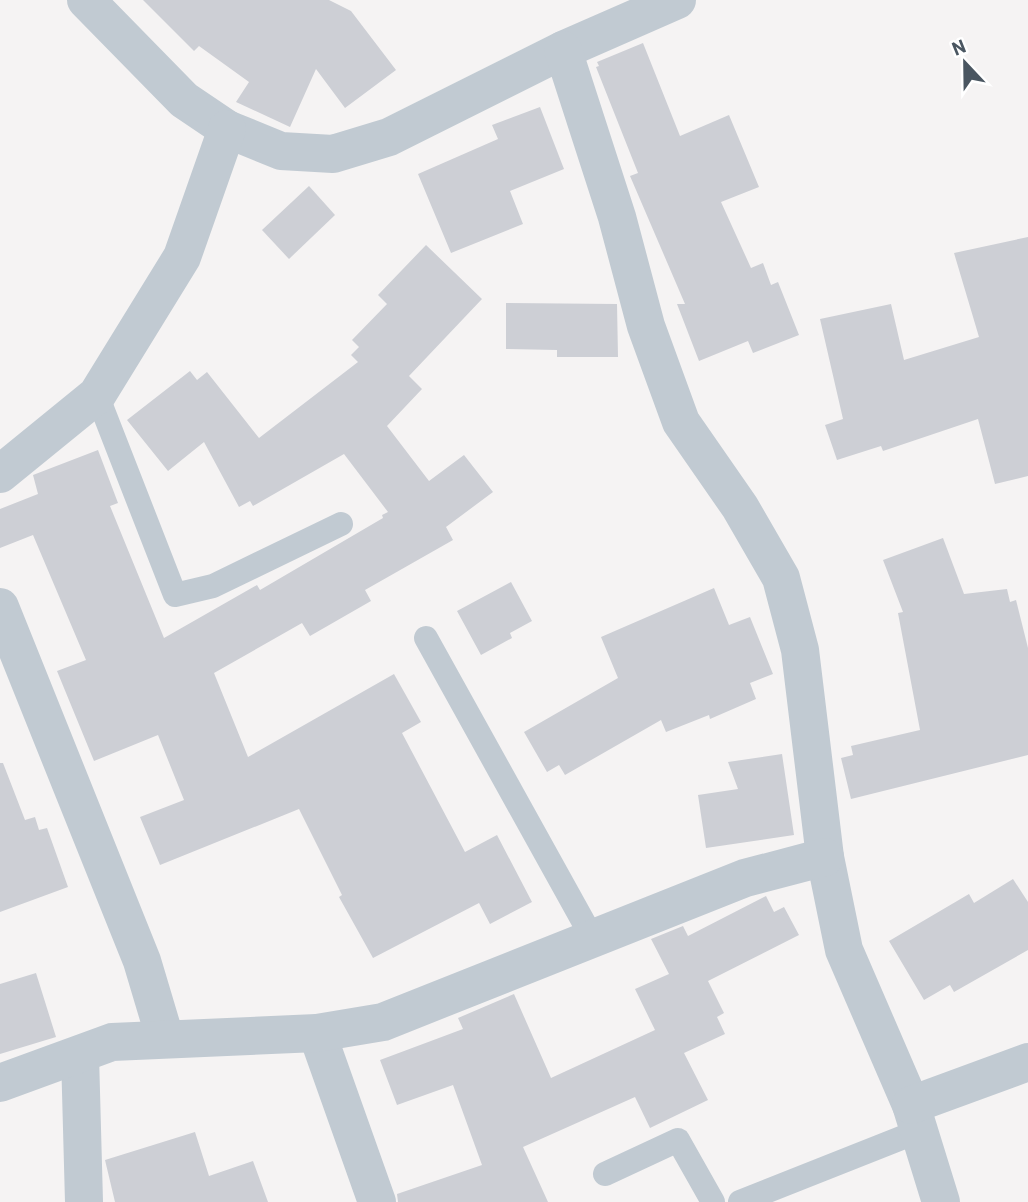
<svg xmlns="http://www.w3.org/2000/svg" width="1028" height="1202" font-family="Barlow,sans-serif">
	<rect width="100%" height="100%" fill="#f5f3f3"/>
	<g fill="#cdcfd5">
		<path d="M143,0H329L351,11L396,70L345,108L316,69L290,127L236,102L249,82L199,46L194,51Z"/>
		<path d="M643,43L680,136L729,115L759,187L721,202L751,268L763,263L771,285L778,282L799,335L753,353L748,341L699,361L677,304H685L630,176L638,173L596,67L599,66L597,62Z"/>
		<path d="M540,107L564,169L510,191L523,224L451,253L418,174L498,139L492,125Z"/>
		<path d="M309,186L335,215L289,259L262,230Z"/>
		<path d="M1028,237V476L995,484L978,419L883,451L881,446L837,460L825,425L843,419L820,319L891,304L904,360L979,337L954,253Z"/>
		<path d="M426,245L482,299L409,376L422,389L387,426L429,481L464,455L493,492L446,527L453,540L365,590L371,601L310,636L302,623L214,673L248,757L394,674L421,722L402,733L465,852L497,835L532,902L490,924L479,903L373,958L339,897L342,895L299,809L160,865L140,817L184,800L158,735L94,761L57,671L86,660L33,535L0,548V509L38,494L33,475L98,450L118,503L110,506L164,638L257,585L260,590L383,518L382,515L388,512L344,454L253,506L250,501L239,507L204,442L168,471L127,420L190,371L197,380L207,372L259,438L358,362L351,355L359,347L352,340L387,304L378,295Z"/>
		<path d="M506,303L617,304L618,357H557V350L506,349Z"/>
		<path d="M943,538L964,594L1007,589L1010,602L1016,600L1028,648V755L851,799L841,758L853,755L851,746L920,730L898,613L903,612L883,560Z"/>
		<path d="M511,582L532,621L510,633L512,638L481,655L457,611Z"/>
		<path d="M714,588L729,625L750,617L773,674L750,683L756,699L710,719L709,715L666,732L661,720L565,775L559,765L547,772L524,732L618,678L601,637Z"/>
		<path d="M782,754L794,835L706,848L698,795L738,789L728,762Z"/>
		<path d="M0,763H3L25,820L35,817L39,830L47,828L68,887L0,912Z"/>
		<path d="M1013,879L1028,902V950L954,992L950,985L924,1000L889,941L969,894L974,903Z"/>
		<path d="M766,896L774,912L784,907L799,935L708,981L724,1013L717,1017L725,1034L684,1053L708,1100L650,1128L635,1097L523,1147L548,1202H398L397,1194L482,1165L453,1085L397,1105L380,1060L463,1029L458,1018L514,994L551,1078L655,1030L635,989L669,974L651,939L683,926L688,936Z"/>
		<path d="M36,973L56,1037L0,1054V984Z"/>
		<path d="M195,1132L209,1176L253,1161L268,1202H115L105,1160Z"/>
	</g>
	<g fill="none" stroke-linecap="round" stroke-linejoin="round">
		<g stroke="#c1cad2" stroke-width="24">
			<path d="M97,395L175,595L213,586L341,524"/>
			<path d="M426,638L593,939"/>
			<path d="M605,1174L678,1140L713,1202"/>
			<path d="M740,1202L919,1131"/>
		</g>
		<g stroke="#c1cad2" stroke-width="38">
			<path d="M86,0L184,100L227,129L281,151L333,154L389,137L563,50L677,0"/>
			<path d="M563,50L617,217L646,326L681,422L740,507L781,578L800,650L825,857L844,950L911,1105L941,1202"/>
			<path d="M0,474L97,395L182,257L227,129"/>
			<path d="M0,607L142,961L165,1038"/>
			<path d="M317,1033L377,1202"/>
			<path d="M80,1055L84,1202"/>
			<path d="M0,1083L112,1042L317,1033L383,1022L745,878L825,857"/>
			<path d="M911,1105L1028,1062"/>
		</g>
	</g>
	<g transform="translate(965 63) rotate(338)" stroke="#ffffff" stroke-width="5" paint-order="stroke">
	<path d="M0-5L12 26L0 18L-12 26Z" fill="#4a5661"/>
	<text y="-10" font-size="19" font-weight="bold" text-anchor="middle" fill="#4a5661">N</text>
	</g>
</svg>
